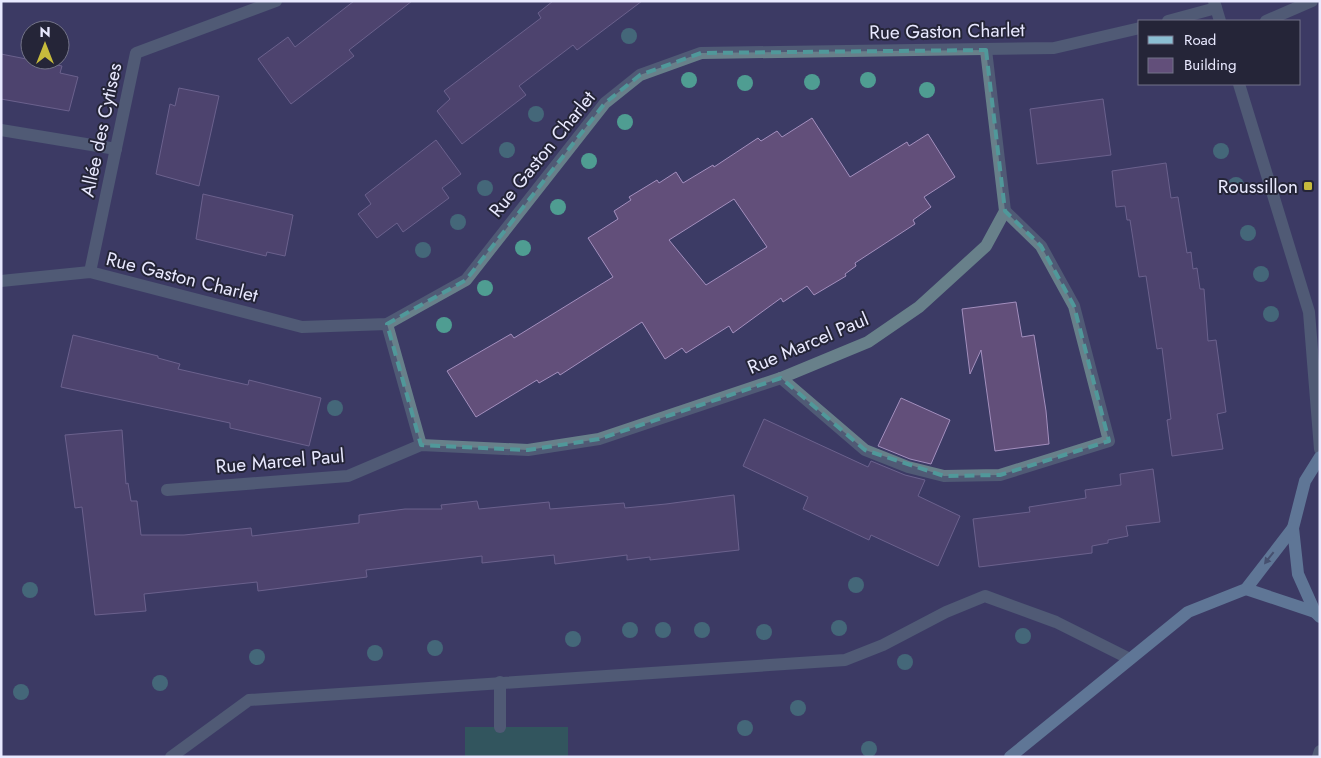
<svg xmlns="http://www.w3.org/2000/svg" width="1321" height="758" font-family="Jost,sans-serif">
	<rect width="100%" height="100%" fill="#3c3b65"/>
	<rect fill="#277658" x="465" y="727" width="103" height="30"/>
	<g fill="#624f7a" stroke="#a38fbe" fill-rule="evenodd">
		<path d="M354,1H412L349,50L354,56L291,104L258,59L288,37L295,47Z"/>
		<path d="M553,1H642L577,50L573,45L519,86L526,95L462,144L437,111L450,99L444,91L541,18L538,13Z"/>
		<path d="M1,54L62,66L60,73L78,77L69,111L1,99Z"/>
		<path d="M179,88L219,96L199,186L156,174L170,104L175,106Z"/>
		<path d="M1103,99L1111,155L1037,164L1030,109Z"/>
		<path d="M812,118L850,177L907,142L909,146L928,134L955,177L924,197L931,207L913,220L915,224L855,263L856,266L845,274L846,276L814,295L807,286L783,302L781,298L733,333L729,326L686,353L682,348L665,359L642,322L560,375L558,372L539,383L537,380L476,417L447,371L511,334L514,338L613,277L588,238L618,219L614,211L631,200L629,197L657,180L659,183L676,172L683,183L713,165L714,167L758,138L761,141L777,131L782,137ZM734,199L767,247L706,285L669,240Z"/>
		<path d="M436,140L461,174L442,188L449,198L403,232L397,223L377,238L358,214L371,204L365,195Z"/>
		<path d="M1166,163L1171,198L1178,197L1187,253L1191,252L1193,269L1197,268L1200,289H1204L1208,341L1216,340L1226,412L1217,414L1223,449L1172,456L1167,420L1171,419L1162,348L1157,349L1146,276L1139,277L1130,220H1127L1125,206L1116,207L1112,171Z"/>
		<path d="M203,194L293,215L285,256L267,252L266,256L196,239Z"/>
		<path d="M1016,302L1022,337L1034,335L1046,411L1049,444L995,451L981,350L970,374L962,309Z"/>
		<path d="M73,335L158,356V358L180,364L178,369L248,385L249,380L321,398L309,446L230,428V423L61,387Z"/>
		<path d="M901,398L950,420L931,464L910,459L878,446Z"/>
		<path d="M764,419L868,467L871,461L905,475L925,480L918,496L960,516L938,566L871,535L869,540L803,509L808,497L743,466Z"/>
		<path d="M122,430L126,484L128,483L131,501H137L141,535H184L251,528L252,536L359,523V515L405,509H442L441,505L477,501L479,509L549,502L550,509L624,503L625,508L666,504L734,495L739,550L650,560V557L627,560V555L555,564L554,555L482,563V556L366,570L367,577L258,591L257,582L144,594L146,611L95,615L82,507L75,508L65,435Z"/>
		<path d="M1153,469L1160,522L1126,526L1128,536L1108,540V543L1092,546V553L979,567L973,519L1030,512L1029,507L1086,498L1085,490L1121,485L1120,474Z"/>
	</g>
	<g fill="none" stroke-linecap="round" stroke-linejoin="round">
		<g stroke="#68808a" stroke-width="12">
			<path d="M1214,1L1220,21"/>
			<path d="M1168,21L1216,8"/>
			<path d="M1266,21L1312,1"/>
			<path d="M1239,84L1309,312L1320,449"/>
			<path d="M1,130L116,149"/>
			<path d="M90,272L136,53L276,1"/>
			<path d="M1,281L90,272L302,327L387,324L466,280L605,103L640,75L701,53L1054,48L1140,28"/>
			<path d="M387,324L421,445"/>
			<path d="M781,378L865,450L908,467L944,476L1000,475L1109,441L1074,306L1041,246L1005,211"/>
			<path d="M167,490L348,476L421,445L528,450L599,439L781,378L868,342L919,307L986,246L1005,211L986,50"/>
			<path d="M500,682V727"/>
			<path d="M171,757L249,700L845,660L883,645L946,612L985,596L1056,622L1130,659"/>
			<path d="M1318,757L1320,751"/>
		</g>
		<g stroke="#8bbed2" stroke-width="12">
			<path d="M1320,457L1305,481L1293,528L1298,574L1315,612L1320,617"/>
			<path d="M1246,589L1315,612"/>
			<path d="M1010,757L1188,612L1246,589L1293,528"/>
		</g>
	</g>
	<g fill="#4f9d92">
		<circle cx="629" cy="36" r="8"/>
		<circle cx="689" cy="80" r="8"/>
		<circle cx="868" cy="80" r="8"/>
		<circle cx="812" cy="82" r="8"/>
		<circle cx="745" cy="83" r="8"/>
		<circle cx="927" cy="90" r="8"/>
		<circle cx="536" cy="114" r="8"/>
		<circle cx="625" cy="122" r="8"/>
		<circle cx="507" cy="150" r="8"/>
		<circle cx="1221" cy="151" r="8"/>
		<circle cx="589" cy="161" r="8"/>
		<circle cx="1236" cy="185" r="8"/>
		<circle cx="485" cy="188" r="8"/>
		<circle cx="558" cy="207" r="8"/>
		<circle cx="458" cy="222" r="8"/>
		<circle cx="1248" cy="233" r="8"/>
		<circle cx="523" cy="248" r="8"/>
		<circle cx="423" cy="250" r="8"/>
		<circle cx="1261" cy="274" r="8"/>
		<circle cx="485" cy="288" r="8"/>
		<circle cx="1271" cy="314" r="8"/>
		<circle cx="444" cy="325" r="8"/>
		<circle cx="335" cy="408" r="8"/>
		<circle cx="856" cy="585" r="8"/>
		<circle cx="30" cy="590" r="8"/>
		<circle cx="839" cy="628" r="8"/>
		<circle cx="630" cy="630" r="8"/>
		<circle cx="663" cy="630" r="8"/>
		<circle cx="702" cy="630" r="8"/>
		<circle cx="764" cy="632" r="8"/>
		<circle cx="1023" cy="636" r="8"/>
		<circle cx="573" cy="639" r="8"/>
		<circle cx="435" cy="648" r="8"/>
		<circle cx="375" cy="653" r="8"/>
		<circle cx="257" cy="657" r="8"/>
		<circle cx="905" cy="662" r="8"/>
		<circle cx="160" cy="683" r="8"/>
		<circle cx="21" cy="692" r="8"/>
		<circle cx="798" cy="708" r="8"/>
		<circle cx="745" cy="728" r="8"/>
		<circle cx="869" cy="749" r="8"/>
	</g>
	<defs><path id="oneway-solid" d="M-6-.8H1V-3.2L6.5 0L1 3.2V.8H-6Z" transform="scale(1.25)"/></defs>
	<use fill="#536a7d" href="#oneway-solid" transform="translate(1269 558) rotate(128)"/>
	<path d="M0 0H1321V758H0ZM986,50L1005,211L1041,246L1074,306L1109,441L1000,475L944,476L865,450L781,378L599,439L528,450L421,445L387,324L466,280L605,103L640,75L701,53Z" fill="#3c3b65" fill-opacity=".55" fill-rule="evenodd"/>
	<path fill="none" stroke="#50989a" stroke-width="4" stroke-dasharray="10 6" stroke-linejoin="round" d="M986,50L1005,211L1041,246L1074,306L1109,441L1000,475L944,476L865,450L781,378L599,439L528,450L421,445L387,324L466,280L605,103L640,75L701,53Z"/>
	<rect fill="#c7bb3c" stroke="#252538" stroke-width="2" x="1303" y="181" width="10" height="10" rx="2.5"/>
	<g text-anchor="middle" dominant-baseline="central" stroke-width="4" stroke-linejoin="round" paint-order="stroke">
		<g font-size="19" fill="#e9e9ff" stroke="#252538">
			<text transform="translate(947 31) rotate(-1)">Rue Gaston Charlet</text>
			<text transform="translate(101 130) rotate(-78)">Allée des Cytises</text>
			<text transform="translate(542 154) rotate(-51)">Rue Gaston Charlet</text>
			<text transform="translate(182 277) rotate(14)">Rue Gaston Charlet</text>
			<text transform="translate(808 343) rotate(-23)">Rue Marcel Paul</text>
			<text transform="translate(280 461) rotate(-5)">Rue Marcel Paul</text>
		</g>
		<g font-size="19" fill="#e9e9ff" stroke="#252538" text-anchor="end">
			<text x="1298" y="186">Roussillon</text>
		</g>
	</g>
	<rect width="1321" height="758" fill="none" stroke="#e9e9ff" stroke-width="5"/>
	<rect x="1138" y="20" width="162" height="65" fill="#252538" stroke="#737388"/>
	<rect x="1148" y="36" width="25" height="8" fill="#8bbed2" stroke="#737388"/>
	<text x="1184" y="45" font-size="15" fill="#e9e9ff">Road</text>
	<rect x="1148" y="58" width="25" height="15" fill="#624f7a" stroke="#737388"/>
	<text x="1184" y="70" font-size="15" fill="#e9e9ff">Building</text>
	<g transform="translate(45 45)"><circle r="24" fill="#252538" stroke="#737388"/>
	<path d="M0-4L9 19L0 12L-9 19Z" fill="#c7bb3c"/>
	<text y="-8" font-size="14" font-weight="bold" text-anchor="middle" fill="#e9e9ff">N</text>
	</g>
</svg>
